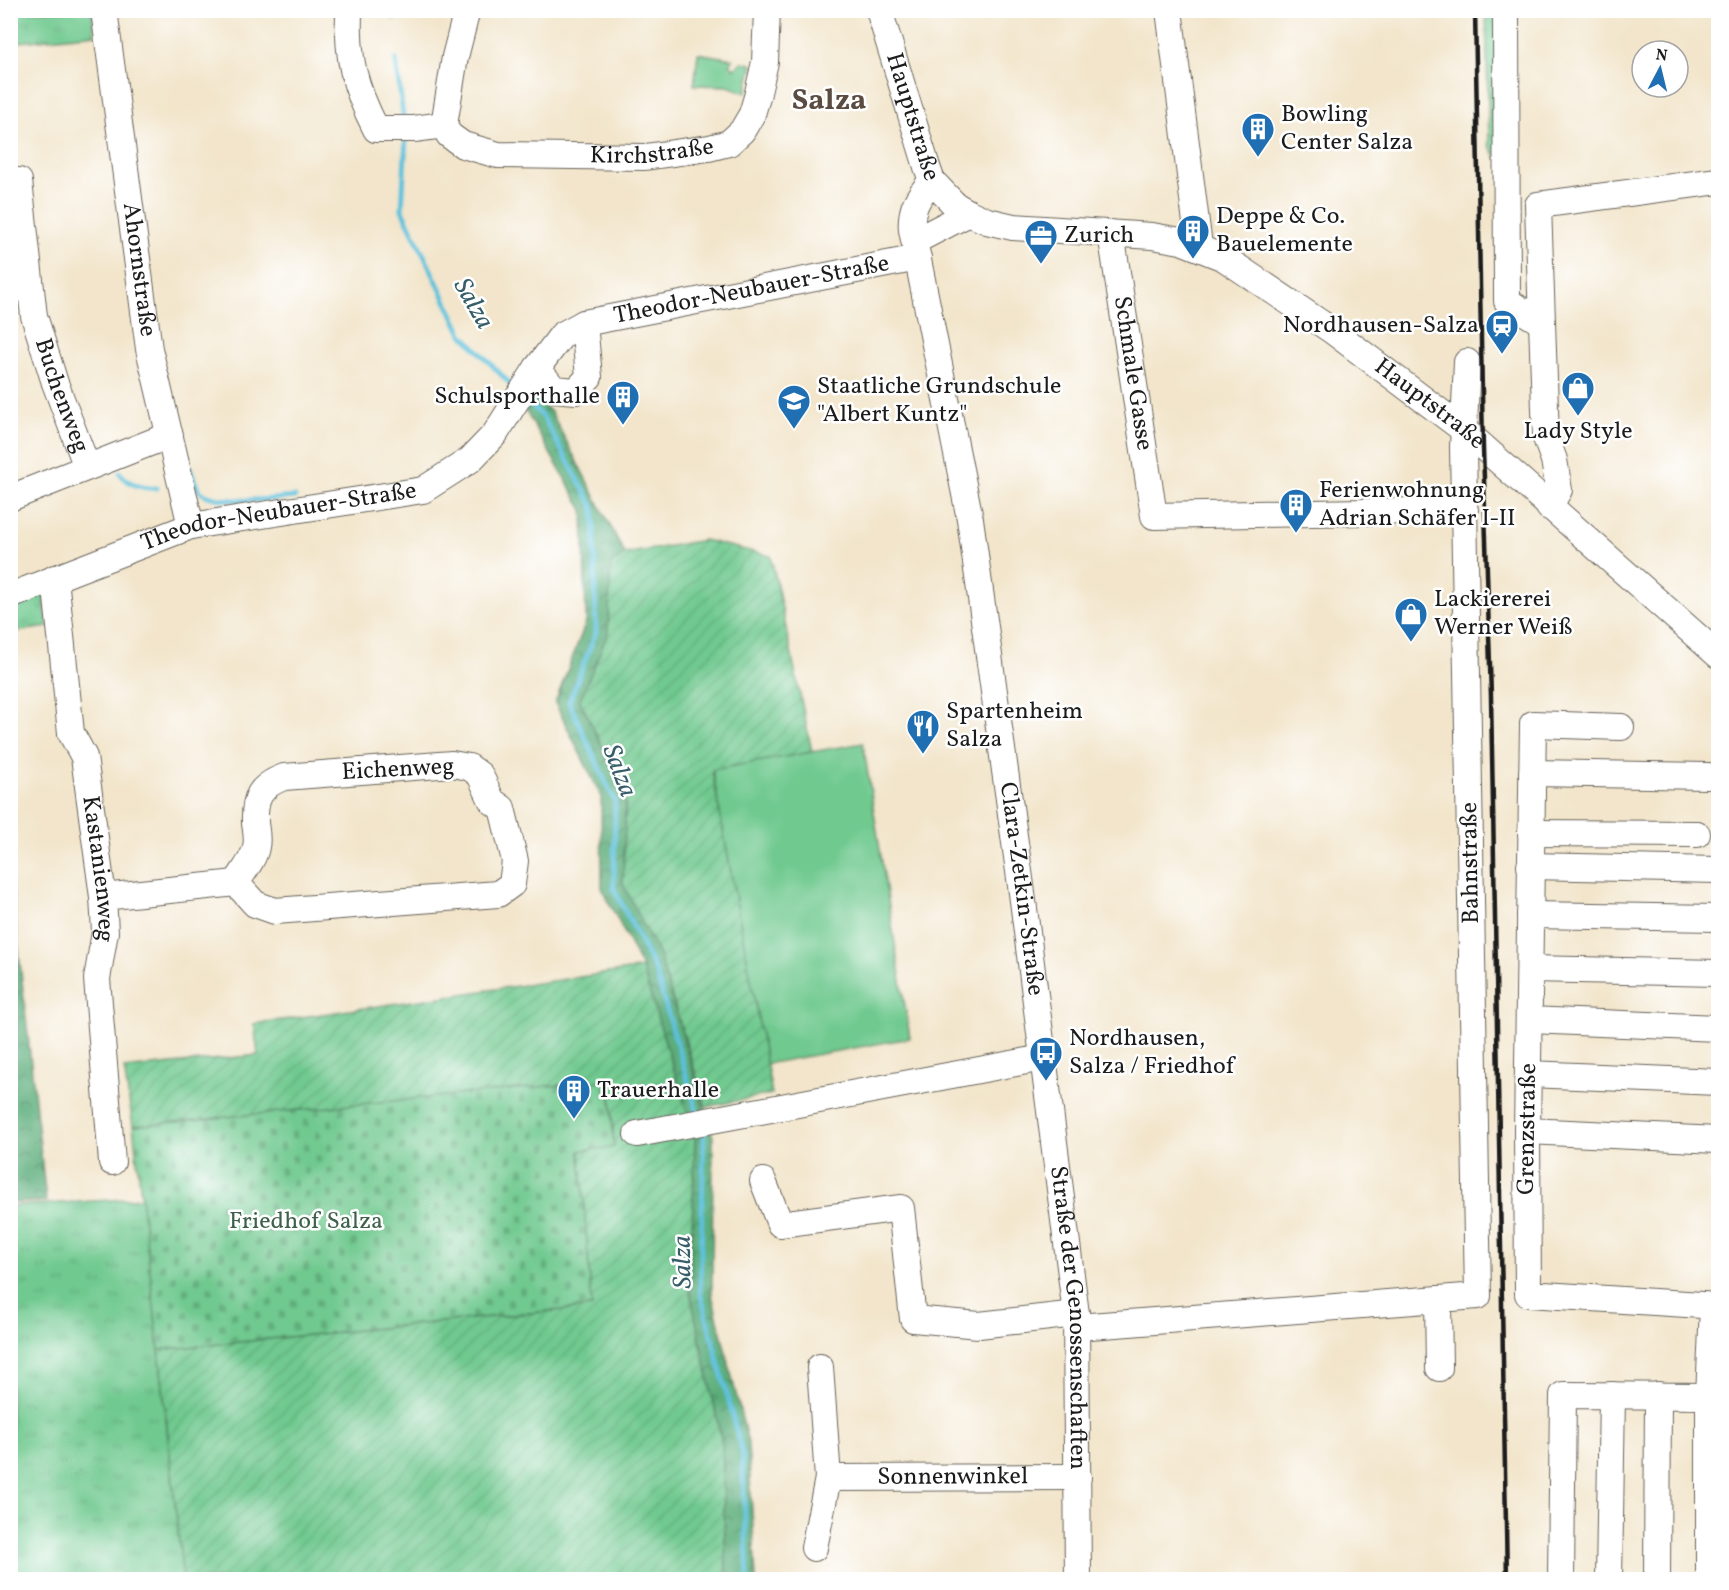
<svg xmlns="http://www.w3.org/2000/svg" width="1729" height="1590" font-family="Vollkorn,serif">
	<defs>
		<pattern id="grass-tufts" width="24" height="20" patternUnits="userSpaceOnUse" patternTransform="scale(1.5)"><rect width="24" height="20" fill="#70c98f"/><path d="M3 7l-1-3M5 7V3M7 7l1-3M15 17l-1-3M17 17v-4M19 17l1-3" fill="none" stroke="#60ac7b"/></pattern>
		<pattern id="forest-crowns" width="20" height="18" patternUnits="userSpaceOnUse" patternTransform="scale(1.5)"><rect width="20" height="18" fill="#5cad7a"/><path d="M2 6a3 3 0 1 1 6 0M12 15a3 3 0 1 1 6 0" fill="none" stroke="#4b8c63"/></pattern>
		<pattern id="cemetery-stones" width="16" height="16" patternUnits="userSpaceOnUse" patternTransform="scale(1.5)"><rect width="16" height="16" fill="#70c98f"/><path d="M2 7V4a2 2 0 0 1 4 0v3zM10 15v-3a2 2 0 0 1 4 0v3z" fill="#60ac7b"/></pattern>
		<pattern id="garden-furrows" width="10" height="10" patternUnits="userSpaceOnUse" patternTransform="scale(1.5)"><rect width="10" height="10" fill="#70c98f"/><path d="M-1 1l2-2M0 10L10 0M9 11l2-2" fill="none" stroke="#60ac7b"/></pattern>
	</defs>
	<rect width="100%" height="100%" fill="#fff"/>
	<filter id="ink" filterUnits="userSpaceOnUse"><feTurbulence type="fractalNoise" baseFrequency=".0167" numOctaves="2"/><feDisplacementMap in="SourceGraphic" scale="12" xChannelSelector="R" yChannelSelector="G"/><feConvolveMatrix kernelMatrix="1 2 1 2 8 2 1 2 1" color-interpolation-filters="sRGB"/></filter>
	<filter id="wash" filterUnits="userSpaceOnUse"><feTurbulence type="fractalNoise" baseFrequency=".008" numOctaves="4" result="noise"/><feDisplacementMap in="SourceGraphic" scale="24" xChannelSelector="R" yChannelSelector="G"/><feGaussianBlur stdDeviation="1.35" result="paint"/><feColorMatrix in="noise" values="0 0 0 0 0 0 0 0 0 0 0 0 0 0 0 0 0 1.4 0 .05"/><feComposite in="paint" operator="in"/></filter>
	<g filter="url(#wash)">
		<rect width="100%" height="100%" fill="#f2e5cb"/>
		<g fill="url(#grass-tufts)" stroke="#467256" stroke-width="1.5">
			<path d="M10,11H92L95,34L11,43Z"/>
			<path d="M1486,11H1510L1496,157L1489,144Z"/>
			<path d="M43,591L48,627L11,632V604Z"/>
			<path d="M143,1198L183,1579L11,1580V1206Z"/>
		</g>
		<g fill="url(#forest-crowns)" stroke="#3c644b" stroke-width="1.5">
			<path d="M534,397L551,412L625,554L611,565L609,633L580,700L626,796L623,884L659,955L713,1137L712,1295L748,1443L756,1579H726L722,1443L690,1293L695,1138L642,968L602,888L601,796L555,703L586,622L583,510L525,410Z"/>
			<path d="M10,870L46,1201L11,1203H10Z"/>
		</g>
		<path fill="url(#cemetery-stones)" stroke="#467256" stroke-width="1.5" d="M610,1079L614,1147L580,1151L592,1307L159,1350L133,1126Z"/>
		<g fill="#70c98f" stroke="#467256" stroke-width="1.5">
			<path d="M698,53L733,59L730,64L735,69L741,62L753,64L746,93L728,86L694,85Z"/>
			<path d="M863,743L910,1038L766,1064L712,769Z"/>
		</g>
		<g fill="url(#garden-furrows)" stroke="#467256" stroke-width="1.5">
			<path d="M704,540L771,556L812,752L712,770L772,1094L706,1107L659,955L623,884L626,796L580,700L608,633L611,564L625,554Z"/>
			<path d="M642,968L695,1138L690,1293L722,1443L726,1579H183L159,1350L592,1307L580,1151L614,1147L610,1080L133,1126L124,1069L258,1055L254,1024Z"/>
		</g>
		<g fill="none" stroke-linecap="round" stroke-linejoin="round">
			<g stroke="#5dc1db" stroke-width="5">
				<path d="M394,18L395,10"/>
				<path d="M396,60L404,123"/>
				<path d="M406,136L402,210L462,334L514,388"/>
				<path d="M525,399L543,417L594,508L596,632L569,702L615,802L614,889L655,970L698,1115"/>
				<path d="M190,468C192,474 195,484 199,490C211,506 275,499 295,497"/>
				<path d="M120,473C128,485 144,489 157,488"/>
				<path d="M702,1130L704,1136L700,1292L742,1452L748,1580"/>
			</g>
		</g>
	</g>
	<g filter="url(#ink)">
		<g fill="none" stroke-linecap="round" stroke-linejoin="round">
			<g stroke="#676259" stroke-width="28">
				<g id="minor">
					<path id="s1" d="M104,10L149,349L191,526"/>
					<path d="M349,10C347,59 354,86 376,129H414L444,125"/>
					<path id="s2" d="M879,10L927,167L932,181L955,205L969,213L987,221L1013,227L1152,236L1181,241L1224,258L1334,332L1464,430L1718,655"/>
					<path d="M1169,10L1199,246"/>
					<path d="M1506,10L1507,301L1542,323"/>
					<path id="s3" d="M444,125L449,135L463,145L498,155L645,157L709,148L729,143L742,131L752,114L757,97L765,62L767,10"/>
					<path d="M444,125L455,57L467,10"/>
					<path id="s4" d="M19,181L34,316L55,383L87,467"/>
					<path id="s5" d="M932,181C918,196 910,209 912,230L970,519L1022,893L1076,1314L1078,1580"/>
					<path id="s6" d="M1111,233L1154,516L1465,510"/>
					<path d="M915,241L969,213"/>
					<path d="M537,368L554,389L576,391L589,377L584,323"/>
					<path d="M10,498L170,435"/>
					<path d="M1549,507L1559,490L1554,460L1546,438L1538,205L1718,181"/>
					<path id="s7" d="M55,578L71,733L84,757L103,897L105,932L97,979L112,1162"/>
					<path id="s8" d="M10,596L191,526L423,490L470,460L495,434L537,368L562,335L584,323L918,258"/>
					<path d="M1621,727L1533,724L1527,1131L1528,1294L1718,1306"/>
					<path d="M452,764L469,767L480,775L492,801L502,808L515,861L512,884L498,894L275,911L255,904L236,883C243,872 254,859 256,847C258,839 256,831 255,823C254,797 260,786 284,777Z"/>
					<path d="M1532,773L1708,776"/>
					<path d="M1531,833L1697,834"/>
					<path d="M1530,866L1718,870"/>
					<path d="M103,897L236,883"/>
					<path d="M1530,915L1718,918"/>
					<path d="M1530,969L1718,973"/>
					<path d="M1529,1020L1718,1028"/>
					<path d="M1529,1074L1718,1082"/>
					<path d="M1527,1131L1718,1140"/>
					<path d="M637,1134L1043,1058"/>
					<path d="M763,1181L780,1224L901,1208L913,1319L979,1325L1076,1314"/>
					<path d="M1438,1299L1439,1368"/>
					<path d="M1077,1327L1478,1296L1463,447L1467,362"/>
					<path id="s9" d="M820,1367L828,1478L1078,1477"/>
					<path d="M814,1548L828,1478"/>
					<path d="M1561,1580L1563,1395L1709,1396"/>
					<path d="M1609,1580L1612,1395"/>
					<path d="M1657,1580L1658,1395"/>
					<path d="M1709,1580V1396L1713,1306"/>
				</g>
			</g>
			<use href="#minor" stroke="#fff" stroke-width="26"/>
			<path stroke="#1c1c1c" stroke-width="4.5" d="M1475,10L1483,448L1491,696L1507,1580"/>
		</g>
	</g>
	<defs>
		<g id="building-pin" transform="scale(1.725)"><path d="M0 17L-7.5 6A9.5 9.5 0 1 1 7.5 6Z" fill="#1f6fb2" stroke="#fff"/><path d="M-4-6H4V6H1V3H-1V6H-4ZM-2.5-4.3h1.7v1.8h-1.7ZM.8-4.3h1.7v1.8H.8ZM-2.5-1h1.7V.8h-1.7ZM.8-1h1.7V.8H.8Z" fill="#fff"/></g>
		<g id="office-pin" transform="scale(1.725)"><path d="M0 17L-7.5 6A9.5 9.5 0 1 1 7.5 6Z" fill="#1f6fb2" stroke="#fff"/><path d="M-6-3h4V-5.5h4V-3h4V5H-6ZM-1-4.5V-3h2v-1.5ZM-6 0V1H6V0Z" fill="#fff"/></g>
		<g id="station-pin" transform="scale(1.725)"><path d="M0 17L-7.5 6A9.5 9.5 0 1 1 7.5 6Z" fill="#1f6fb2" stroke="#fff"/><path d="M-3-6H3Q5-6 5-4V2Q5 4 3 4L4.5 6H3L1.5 4h-3L-3 6H-4.5L-3 4Q-5 4-5 2V-4Q-5-6-3-6ZM-3.5-4v3h7v-3ZM-3.5 1v1.5H-2V1ZM2 1v1.5H3.5V1Z" fill="#fff"/></g>
		<g id="shop-pin" transform="scale(1.725)"><path d="M0 17L-7.5 6A9.5 9.5 0 1 1 7.5 6Z" fill="#1f6fb2" stroke="#fff"/><path d="M-5-2.5h2.3a2.7 3.5 0 0 1 5.4 0H5L5.5 6h-11ZM-1.5-2.5h3a1.5 2.3 0 0 0-3 0Z" fill="#fff"/></g>
		<g id="school-pin" transform="scale(1.725)"><path d="M0 17L-7.5 6A9.5 9.5 0 1 1 7.5 6Z" fill="#1f6fb2" stroke="#fff"/><path d="M0-5L7-2L0 1L-7-2ZM-4 1L0 2.5L4 1V4Q0 6-4 4Z" fill="#fff"/></g>
		<g id="restaurant-pin" transform="scale(1.725)"><path d="M0 17L-7.5 6A9.5 9.5 0 1 1 7.5 6Z" fill="#1f6fb2" stroke="#fff"/><path d="M-5-6h1v4h1v-4h1v4h1v-4h1v5L-1.5 .5V6h-2V.5L-5-1ZM5-6V6H3V1.5H1.5Q1.5-4 5-6Z" fill="#fff"/></g>
		<g id="bus-pin" transform="scale(1.725)"><path d="M0 17L-7.5 6A9.5 9.5 0 1 1 7.5 6Z" fill="#1f6fb2" stroke="#fff"/><path d="M-5-6H5V4H4V6H2V4H-2V6H-4V4H-5ZM-3.5-4V0h7V-4ZM-3.5 1.2v1.5H-2V1.2ZM2 1.2v1.5H3.5V1.2Z" fill="#fff"/></g>
	</defs>
	<g fill-rule="evenodd">
		<use href="#building-pin" x="1258" y="129"/>
		<use href="#building-pin" x="1193" y="231"/>
		<use href="#office-pin" x="1041" y="236"/>
		<use href="#station-pin" x="1502" y="326"/>
		<use href="#shop-pin" x="1578" y="388"/>
		<use href="#building-pin" x="623" y="397"/>
		<use href="#school-pin" x="794" y="401"/>
		<use href="#building-pin" x="1296" y="505"/>
		<use href="#shop-pin" x="1411" y="614"/>
		<use href="#restaurant-pin" x="923" y="726"/>
		<use href="#bus-pin" x="1046" y="1053"/>
		<use href="#building-pin" x="574" y="1091"/>
	</g>
	<g text-anchor="middle" dominant-baseline="central" stroke-width="5" stroke-linejoin="round" paint-order="stroke">
		<g font-size="24" fill="#1c1c1c" stroke="#fff" text-anchor="start">
			<text x="1281" y="115">Bowling<tspan x="1281" dy="28">Center Salza</tspan></text>
			<text x="1216" y="217">Deppe &amp; Co.<tspan x="1216" dy="28">Bauelemente</tspan></text>
			<text x="1064" y="236">Zurich</text>
			<text x="1479" y="326" text-anchor="end">Nordhausen-Salza</text>
			<text x="817" y="387">Staatliche Grundschule<tspan x="817" dy="28">"Albert Kuntz"</tspan></text>
			<text x="600" y="397" text-anchor="end">Schulsporthalle</text>
			<text x="1578" y="432" text-anchor="middle">Lady Style</text>
			<text x="1319" y="491">Ferienwohnung<tspan x="1319" dy="28">Adrian Schäfer I-II</tspan></text>
			<text x="1434" y="600">Lackiererei<tspan x="1434" dy="28">Werner Weiß</tspan></text>
			<text x="946" y="712">Spartenheim<tspan x="946" dy="28">Salza</tspan></text>
			<text x="1069" y="1039">Nordhausen,<tspan x="1069" dy="28">Salza / Friedhof</tspan></text>
			<text x="597" y="1091">Trauerhalle</text>
		</g>
		<g font-size="24" fill="#1c1c1c" stroke="#fff">
			<text stroke="none"><textPath href="#s2" startOffset="112">Hauptstraße</textPath></text>
			<text stroke="none"><textPath href="#s3" startOffset="219">Kirchstraße</textPath></text>
			<text stroke="none"><textPath href="#s1" startOffset="262">Ahornstraße</textPath></text>
			<text stroke="none"><textPath href="#s8" startOffset="836">Theodor-Neubauer-Straße</textPath></text>
			<text stroke="none"><textPath href="#s6" startOffset="142">Schmale Gasse</textPath></text>
			<text stroke="none"><textPath href="#s4" startOffset="220">Buchenweg</textPath></text>
			<text stroke="none"><textPath href="#s2" startOffset="742">Hauptstraße</textPath></text>
			<text stroke="none"><textPath href="#s8" startOffset="282">Theodor-Neubauer-Straße</textPath></text>
			<text transform="translate(398 770) rotate(-3)">Eichenweg</text>
			<text transform="translate(1471 863) rotate(-91)">Bahnstraße</text>
			<text stroke="none"><textPath href="#s7" startOffset="296">Kastanienweg</textPath></text>
			<text stroke="none"><textPath href="#s5" startOffset="723">Clara-Zetkin-Straße</textPath></text>
			<text transform="translate(1528 1129) rotate(-89)">Grenzstraße</text>
			<text stroke="none"><textPath href="#s5" startOffset="1155">Straße der Genossenschaften</textPath></text>
			<text stroke="none"><textPath href="#s9" startOffset="236">Sonnenwinkel</textPath></text>
		</g>
		<g font-size="24" fill="#3e614a" stroke="#fff">
			<text x="306" y="1222">Friedhof Salza</text>
		</g>
		<g font-size="26" font-style="italic" fill="#365e68" stroke="#fff">
			<text transform="translate(473 304) rotate(60)">Salza</text>
			<text transform="translate(619 771) rotate(69)">Salza</text>
			<text transform="translate(683 1262) rotate(-91)">Salza</text>
		</g>
		<g font-size="30" font-weight="bold" fill="#5b4c41" stroke="#fff">
			<text x="829" y="101">Salza</text>
		</g>
	</g>
	<rect width="1729" height="1590" fill="none" stroke="#fff" stroke-width="36"/>
	<g transform="translate(1660 69) rotate(7)"><circle r="28" fill="#ffffff" stroke="#a4a4a4" stroke-width="1.5"/>
	<path d="M0-4.5L10 22L0 15L-10 22Z" fill="#1f6fb2"/>
	<text y="-9" font-size="16" font-weight="bold" text-anchor="middle" fill="#1c1c1c">N</text>
	</g>
</svg>
